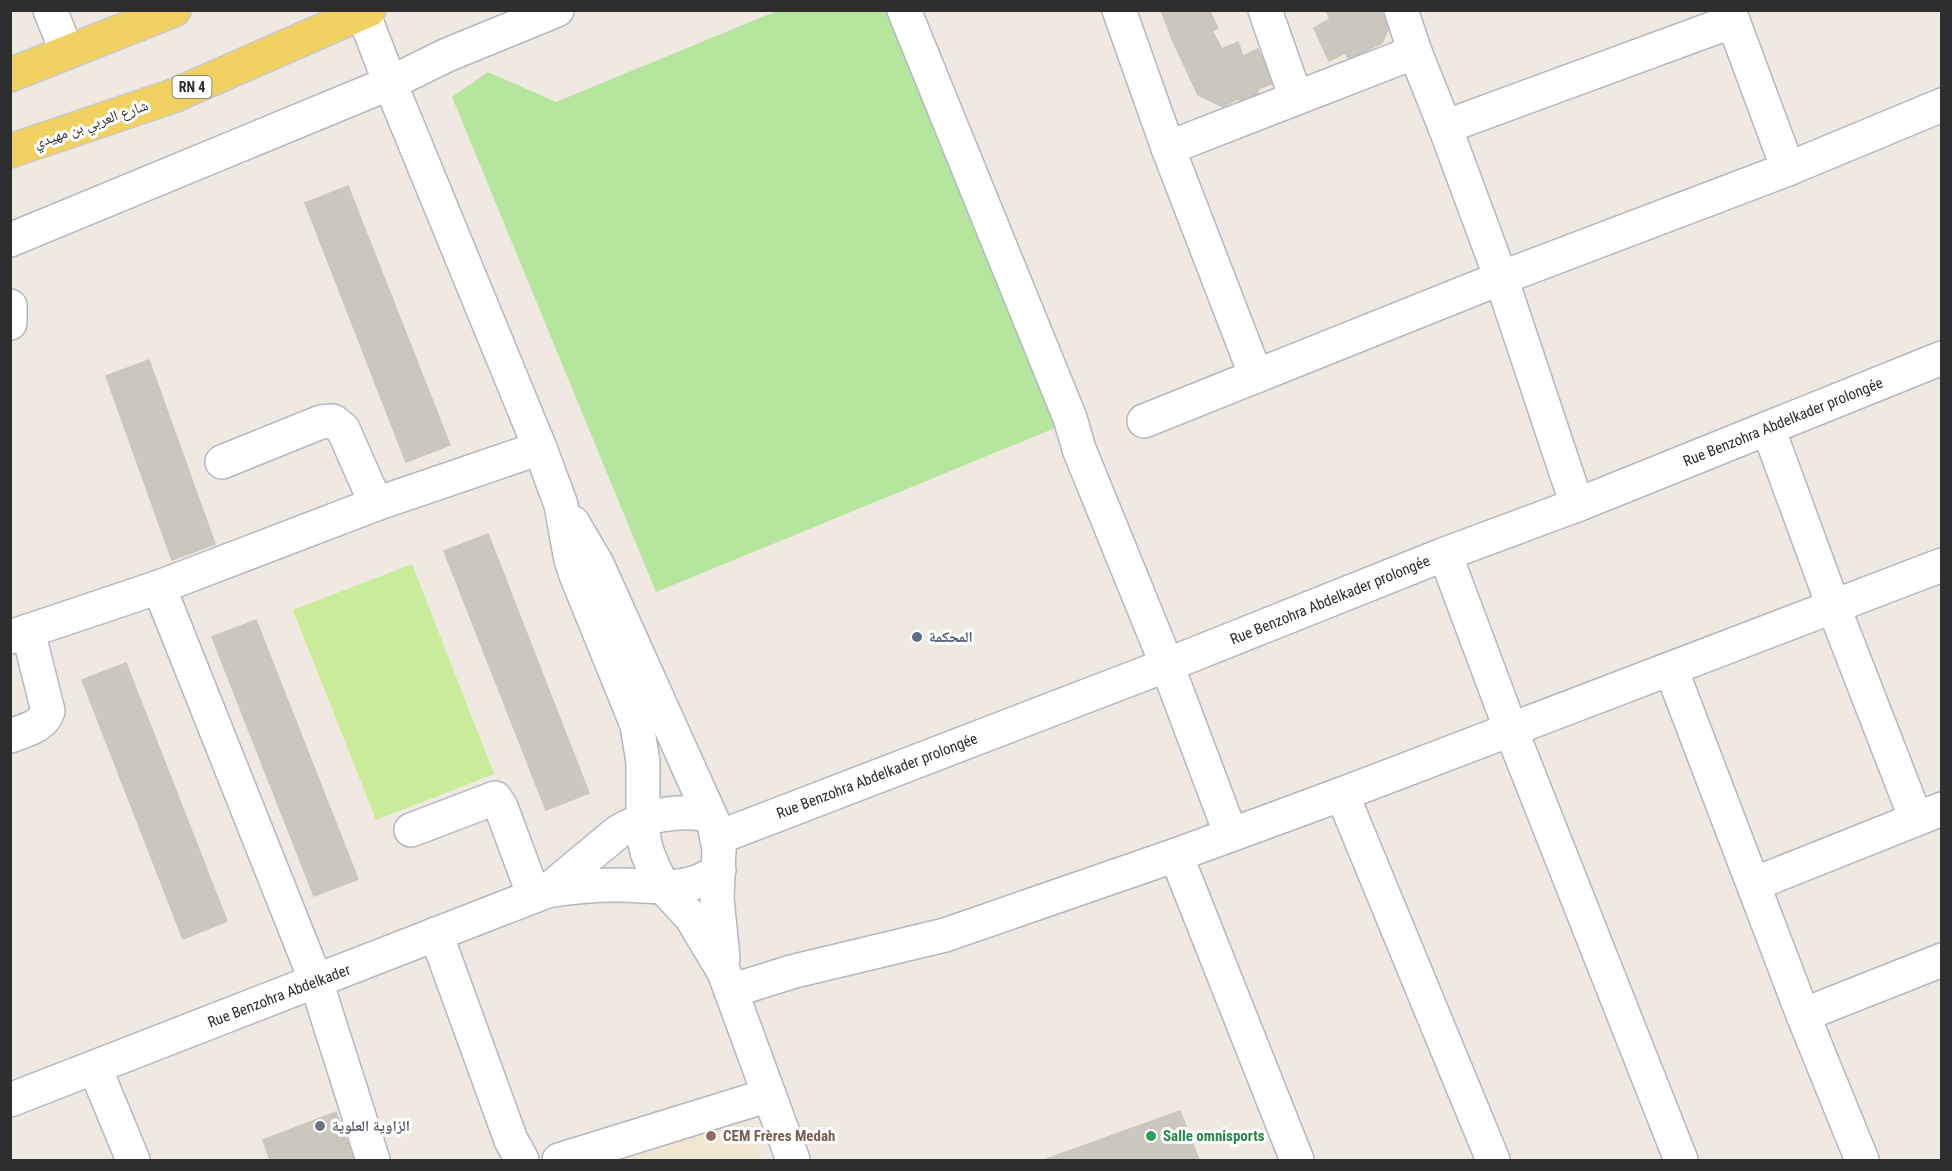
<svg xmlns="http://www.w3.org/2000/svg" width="1952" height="1171" font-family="'Roboto Condensed','Noto Naskh Arabic',sans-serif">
	<rect width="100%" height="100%" fill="#efe9e1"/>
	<path fill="#f0e6d1" d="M743,1112L760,1160H596Z"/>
	<path fill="#b6e59e" d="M777,11H893L1067,417L1055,428L656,592L452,97L488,72L556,102Z"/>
	<path fill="#c9ec9a" d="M412,564L494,774L376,820L293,610Z"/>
	<g fill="#cbc7bf" stroke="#cbc5ba" stroke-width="1.5">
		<path d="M1161,10H1203L1205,14L1210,11L1214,20L1172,39Z"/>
		<path d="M1326,10H1394L1395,14L1382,43L1349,59L1345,53L1329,61L1314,28L1330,19Z"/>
		<path d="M1214,20L1218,28L1212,31L1222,49L1238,42L1243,56L1258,49L1274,83L1258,89V94L1244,102L1237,99L1223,107L1198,95L1172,39Z"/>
		<path d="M348,186L450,445L406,462L305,203Z"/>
		<path d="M149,360L215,544L172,560L106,376Z"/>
		<path d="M488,534L589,793L546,810L444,551Z"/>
		<path d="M256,620L358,879L314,896L212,637Z"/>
		<path d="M126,663L227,921L183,939L82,680Z"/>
		<path d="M1180,1111L1199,1160H1044Z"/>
		<path d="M336,1112L354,1160H270L263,1140Z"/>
	</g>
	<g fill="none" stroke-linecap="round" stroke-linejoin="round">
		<g stroke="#b4b7c1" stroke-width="36">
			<g id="minor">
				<path d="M50,10L67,52"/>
				<path d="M362,10L390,83L540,448L561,505L571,560L576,575L637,725L643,762V834L647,852L655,871L664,888L691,917L724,972L793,1160"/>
				<path d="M904,10L1070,418L1079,449L1167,665L1231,835"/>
				<path d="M1119,10L1168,148L1256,376"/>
				<path d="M1265,10L1296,98"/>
				<path d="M1401,10L1415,52L1445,127L1501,278L1577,505"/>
				<path d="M1729,10L1788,169"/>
				<path d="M1445,127L1733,21"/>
				<path d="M1168,148L1415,52"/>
				<path d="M10,240L390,83L447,55L557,10"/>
				<path d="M10,306V323"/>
				<path d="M1144,421L1501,278L1788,169L1942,105"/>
				<path d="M1768,428L1834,608L1916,819"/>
				<path d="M222,462L321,422L333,421L343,429L376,504"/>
				<path d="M573,523L597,564L714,824L719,849L717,899L723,958"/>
				<path d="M1445,554L1511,730L1681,1160"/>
				<path d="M159,587L316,981L373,1160"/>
				<path d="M10,637L159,587L376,504L540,448"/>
				<path d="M1671,669L1803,1015L1862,1160"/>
				<path d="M10,736C25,730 43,727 48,711L28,631"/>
				<path d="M1342,794L1493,1160"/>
				<path d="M411,830L495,798L501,807L534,896"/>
				<path d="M717,838L1167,665L1445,554L1577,505L1942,358"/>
				<path d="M1176,855L1297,1160"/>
				<path d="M1754,884L1942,809"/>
				<path d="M547,891L618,832C647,815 676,809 710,815"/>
				<path d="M436,934L511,1140L522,1160"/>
				<path d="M731,991L791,972L945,935L1176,855L1342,794L1942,565"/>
				<path d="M1803,1015L1942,960"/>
				<path d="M95,1068L133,1160"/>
				<path d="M10,1100L547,891C570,887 593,885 617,885C655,885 685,895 719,870"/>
				<path d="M559,1160L769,1095"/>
			</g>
		</g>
		<g stroke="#c9c9c9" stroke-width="36">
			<g id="major">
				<path d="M10,75L174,10"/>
				<path d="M10,151L173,96L369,10"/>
			</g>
		</g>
		<use href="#minor" stroke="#fff" stroke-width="33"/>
		<use href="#major" stroke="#f2d163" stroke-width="33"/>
	</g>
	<circle fill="#5c6f8a" stroke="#fff" stroke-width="2" cx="917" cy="637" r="6"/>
	<circle fill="#6b7280" stroke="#fff" stroke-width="2" cx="320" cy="1126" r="6"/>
	<circle fill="#8d6e63" stroke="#fff" stroke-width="2" cx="711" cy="1136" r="6"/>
	<circle fill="#2e9e5b" stroke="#fff" stroke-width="2" cx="1151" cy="1136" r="6"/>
	<g text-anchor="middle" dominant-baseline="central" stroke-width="6" stroke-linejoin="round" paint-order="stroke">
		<rect fill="#fff" stroke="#6d6d6d" stroke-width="1.5" x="172.5" y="76" width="39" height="22" rx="4.5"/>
		<g font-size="14" font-weight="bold" fill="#2e2e2e">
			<text x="192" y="87">RN 4</text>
		</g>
		<g font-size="15" fill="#2e2e2e" stroke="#fff">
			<text transform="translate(91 124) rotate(-19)">شارع العربي بن مهيدي</text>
			<text transform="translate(1783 422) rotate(-22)">Rue Benzohra Abdelkader prolongée</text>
			<text transform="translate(1330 600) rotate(-22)">Rue Benzohra Abdelkader prolongée</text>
			<text transform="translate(877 776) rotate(-21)">Rue Benzohra Abdelkader prolongée</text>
			<text transform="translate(279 996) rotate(-21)">Rue Benzohra Abdelkader</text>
		</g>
		<g font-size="15" font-weight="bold" fill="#4e5e75" stroke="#fff" text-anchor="start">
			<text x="929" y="637">المحكمة</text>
		</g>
		<g font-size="15" font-weight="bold" fill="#5b616d" stroke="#fff" text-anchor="start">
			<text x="332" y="1126">الزاوية العلوية</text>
		</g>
		<g font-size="15" font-weight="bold" fill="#785e54" stroke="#fff" text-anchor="start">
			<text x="723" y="1136">CEM Frères Medah</text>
		</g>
		<g font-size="15" font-weight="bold" fill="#27864d" stroke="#fff" text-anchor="start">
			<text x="1163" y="1136">Salle omnisports</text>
		</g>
	</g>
	<rect width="1952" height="1171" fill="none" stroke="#2e2e2e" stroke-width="24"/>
</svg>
